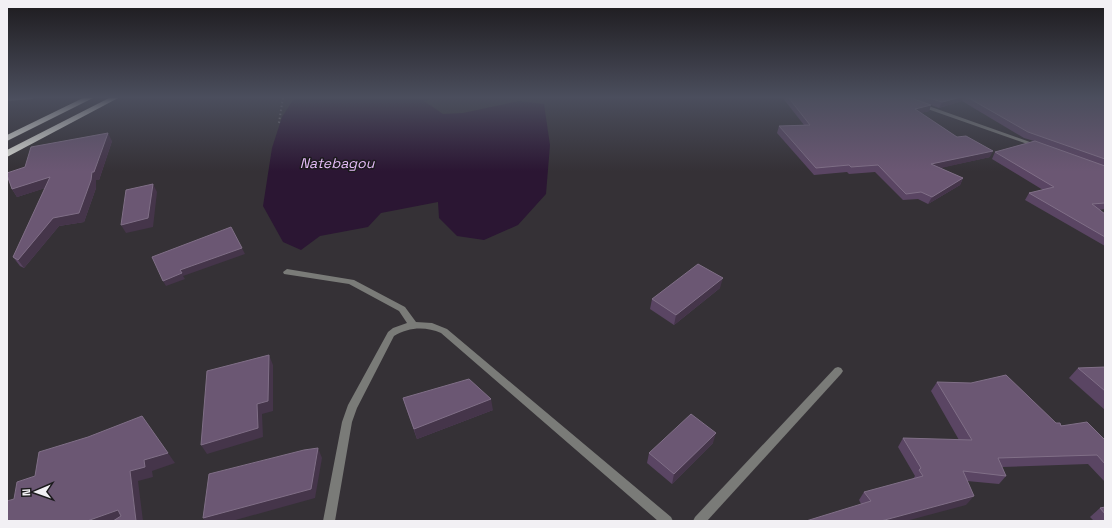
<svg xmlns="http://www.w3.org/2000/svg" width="1112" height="528" font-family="'Space Grotesk',sans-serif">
	<rect width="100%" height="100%" fill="#353136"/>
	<path fill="#2b1633" d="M295,97H436L424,101L443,114L463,113L519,101L544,104L550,145L546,194L518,225L484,240L457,236L439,218L438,202L381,213L368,227L320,236L301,250L283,242L263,206L272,148L282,117Z"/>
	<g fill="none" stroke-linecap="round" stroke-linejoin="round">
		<path stroke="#726e73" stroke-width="2" stroke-dasharray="1.5 2.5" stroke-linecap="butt" d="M279,123L283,97"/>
		<g fill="#7a7b78" fill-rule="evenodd">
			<path d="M7,97H35L32,99L7,101Z"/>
			<path d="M919,104H923L1041,146L1038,148L1036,147L919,106Z"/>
			<path d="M287,269L354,280L405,307L416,322L432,323L447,329L671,517L673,521H658L441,333C426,326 408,327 394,336L357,408L352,422L335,521H323L342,422L348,405L388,332L393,328L407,323L399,311L349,284L284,274L283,272Z"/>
			<path d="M838,367L841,368L843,371L841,374L707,521H693L695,517L835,368Z"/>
		</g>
		<g fill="#ddded7" fill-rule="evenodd">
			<path d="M85,97H95L7,141V135Z"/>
			<path d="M111,97H120L7,157V150Z"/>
		</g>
	</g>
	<g fill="#5a4563">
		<path d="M782,97H1105V209L1099,210L1105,214V246L1025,200L1029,193L1043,190L992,159L995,152L1034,141L1024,138L962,101L939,108L931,105L929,111L920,113L957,137L990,157L939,168L963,178L960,185L928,204L918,199L903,200L875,172L849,174L847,172L814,175L777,133L779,126L804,125Z"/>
		<path d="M112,141L99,180H96V188L84,222L59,226L24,268L20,266L13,257L45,188L17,197L12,189L25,167Z"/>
		<path d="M720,288L674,325L650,309L652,299Z"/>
		<path d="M1105,367V410L1069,378L1078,368Z"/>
		<path d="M937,382L1105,440V482L1088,464L1002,467L1006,476L999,484L967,481L966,505L861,504L859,500L864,492L913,479L915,476L898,447L903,438L959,440L931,391Z"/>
		<path d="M403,398L493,410L417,439L406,408Z"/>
		<path d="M713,443L672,484L647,463L649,453Z"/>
		<path d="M1105,507V521H1094L1090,517L1100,508Z"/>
	</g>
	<g fill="#45354a">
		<path d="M961,97H964L962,101L939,108L942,102Z"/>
		<path d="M931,105L929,111L912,115L915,109Z"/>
		<path d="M108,133L112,141L99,180H96V188L84,222L59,226L24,268L18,260L92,172Z"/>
		<path d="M993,151L990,157L928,171L931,164Z"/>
		<path d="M50,177L55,185L17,197L12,189Z"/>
		<path d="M963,178L960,185L928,204L932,197Z"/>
		<path d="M153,184L157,192L153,227L126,233L121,225Z"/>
		<path d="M242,248L245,254L183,276L185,279L166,286L163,281L180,270Z"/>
		<path d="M723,278L720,288L674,325L676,315Z"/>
		<path d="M269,355L273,365V411L262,414L263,437L207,454L201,445L257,404Z"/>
		<path d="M491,399L493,410L417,439L414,429Z"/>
		<path d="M142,416L175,463L152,471L153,477L138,481L143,521H136L130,471Z"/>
		<path d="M716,433L713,443L672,484L674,474Z"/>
		<path d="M318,448L322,458L315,498L232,521H205L203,518Z"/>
		<path d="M974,496L966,505L906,521H881Z"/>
		<path d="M118,510L125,521H87Z"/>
	</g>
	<g fill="#6b5773" stroke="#806f87">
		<path d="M788,97H908L931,105L915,109L957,137L966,136L993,151L931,164L963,178L932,197L921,192L906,194L878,165L851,167L849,165L816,168L779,126L810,125Z"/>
		<path d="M926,97H961L942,102Z"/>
		<path d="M967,97H1105V159L1028,132Z"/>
		<path d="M108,133L94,172H92L91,180L79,213L53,218L18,260L13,257L50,177L12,189L7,175V173L25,167L31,147Z"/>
		<path d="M1035,141L1105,166V203L1092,204L1105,214V237L1029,193L1054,187L995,152Z"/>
		<path d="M153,184L148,218L121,225L126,190Z"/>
		<path d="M231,227L242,248L180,270L182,273L163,281L152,257Z"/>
		<path d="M698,264L723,278L676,315L652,299Z"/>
		<path d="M269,355L268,401L257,404L258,428L201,445L207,371Z"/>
		<path d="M1105,367V391L1078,368Z"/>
		<path d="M1006,375L1056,423H1060L1061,426L1087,422L1105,440V464L1097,455L998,458L1006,476L963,471L974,496L881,521H806L871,501L864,492L923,476L919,470L921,468L903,438L972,440L937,382L971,383Z"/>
		<path d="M469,379L491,399L414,429L403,398Z"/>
		<path d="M691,414L716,433L674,474L649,453Z"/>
		<path d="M142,416L168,453L144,460L145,467L130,471L136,521H113L121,516L118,510L87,521H7V501L14,499L17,482L35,476L39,452L88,437Z"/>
		<path d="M318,448L311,489L203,518L209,474L304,450Z"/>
		<path d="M1105,507V514L1100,508Z"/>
	</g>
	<linearGradient id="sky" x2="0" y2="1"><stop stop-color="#1d1b1e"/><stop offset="0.57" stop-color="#4b4e5d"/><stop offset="1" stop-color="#4b4e5d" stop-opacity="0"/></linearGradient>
	<rect width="1112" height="171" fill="url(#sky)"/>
	<g text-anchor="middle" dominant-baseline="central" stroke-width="3" stroke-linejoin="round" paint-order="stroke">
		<g font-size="14" font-style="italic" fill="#e3bbf5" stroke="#1b1a1c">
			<text x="337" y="163">Natebagou</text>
		</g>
	</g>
	<rect width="1112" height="528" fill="none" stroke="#f2f0f4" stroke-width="16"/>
	<g transform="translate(36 492) rotate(268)" stroke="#1b1a1c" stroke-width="3" paint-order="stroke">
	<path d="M0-3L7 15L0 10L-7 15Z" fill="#f2f0f4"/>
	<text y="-6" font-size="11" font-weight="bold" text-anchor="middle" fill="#f2f0f4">N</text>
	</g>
</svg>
